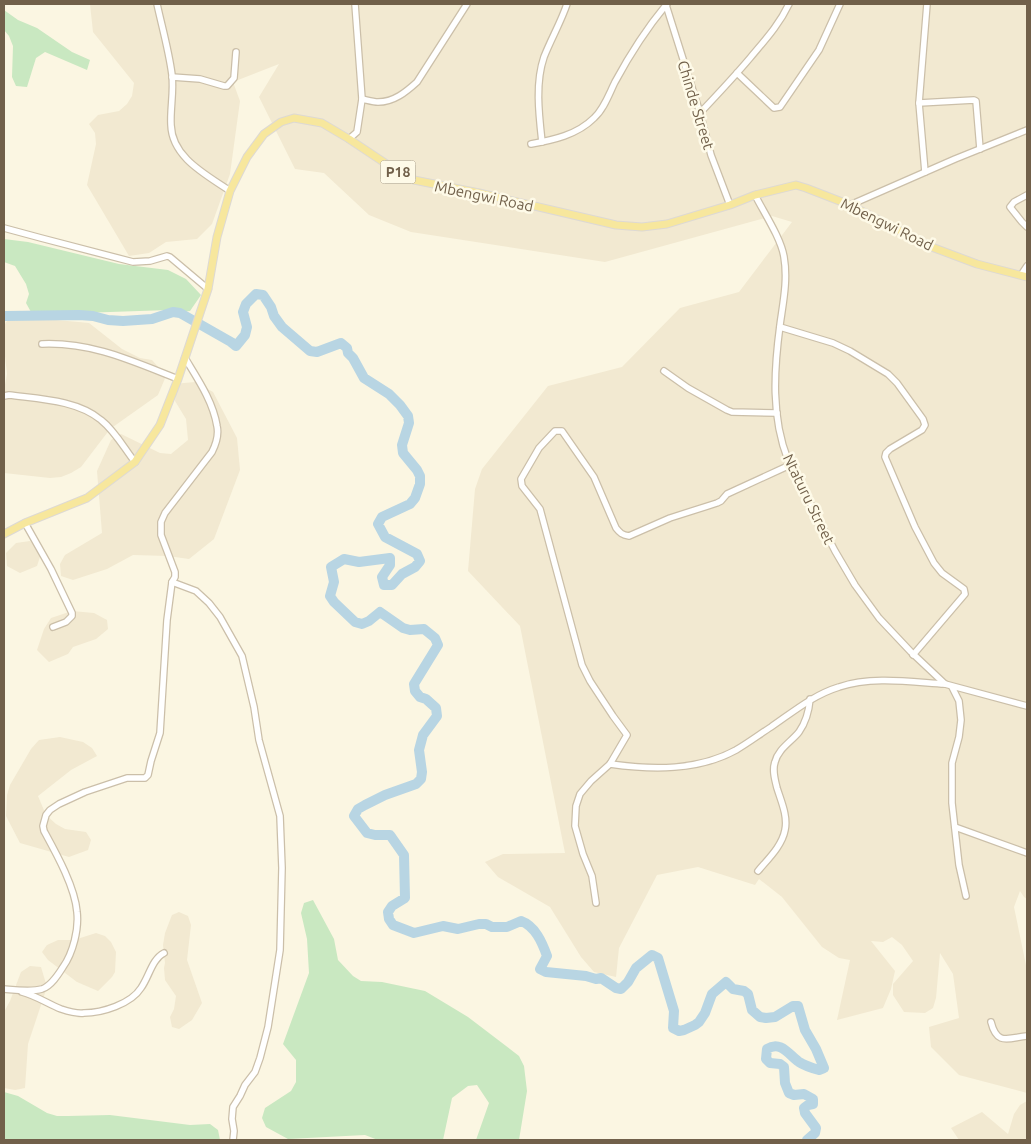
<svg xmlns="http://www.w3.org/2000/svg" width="1031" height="1144" font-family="Ubuntu,sans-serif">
	<rect width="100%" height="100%" fill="#fbf6e2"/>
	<g fill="#f2e9d1">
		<path d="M90,4H1027V899L1024,897L1020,891L1014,907L1027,970V1093L959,1075L931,1047L929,1027L959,1018L953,974L940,953L936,998L933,1008L925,1013L904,1012L893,995V984L913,961L902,945L892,937L883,942L871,941L895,971L891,989L883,1008L837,1020L850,960L839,958L822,947L782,897L759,879L755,885L698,867L657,875L619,948L616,977L594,972L581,957L550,907L498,877L485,862L503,854L565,853L520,626L468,571L475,489L482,469L548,386L622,367L680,308L739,292L792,222L772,216L605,262L411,232L369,215L324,173L295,169L259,97L279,64L233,82L240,101L230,174L212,224L197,239L166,242L149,253L129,256L87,185L96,144L95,133L89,124L98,115L119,111L127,104L132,96L134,83L93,32Z"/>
		<path d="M14,316L89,323L122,349L140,358L152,360L166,376L158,395L110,429L81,467L71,473L61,477L50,478L4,473V390L7,374L4,347V327L6,322Z"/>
		<path d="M195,382L213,392L237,438L240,470L214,539L189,559L168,556L133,555L107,569L73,580L61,576L60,564L65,555L102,533L97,471L111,440L121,434L160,453L171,454L188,440L186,419L175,401L176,391L173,384Z"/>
		<path d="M30,541L42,551L37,566L20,573L7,566L6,553L16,543Z"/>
		<path d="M72,611L94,613L107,620L108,629L96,639L73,647L68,654L49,662L37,650L44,629L51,618Z"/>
		<path d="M60,737L83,742L92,748L97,756L71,770L38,796L46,815L56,824L65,829L86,832L91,840L88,850L69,857L20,843L6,816L7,795L10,785L31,749L39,740Z"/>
		<path d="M179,912L188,916L191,925L187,960L202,1003L192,1020L179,1029L172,1027L170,1017L174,1009L176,996L165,980L164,968L165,963L163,945L165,933L172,915Z"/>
		<path d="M96,933L105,936L111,942L116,952L115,972L112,977L98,991L77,982L48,960L42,952L47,945L58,940H74Z"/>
		<path d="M30,966L41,967L47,987L28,1044L25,1088L15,1090L4,1088V1012L10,1001L21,972Z"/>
		<path d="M1027,1101V1140H959L951,1128L982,1112L1008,1134L1014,1114L1020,1105Z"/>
	</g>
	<g fill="#c9e8c1">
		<path d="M4,10L18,20L37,28L72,52L90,60L87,70L45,52L36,58L27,87L16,86L12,77L13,46L9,36L4,30Z"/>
		<path d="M4,239L28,242L119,264L168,270L186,279L201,295L190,311L179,312L169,310L51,314L31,312L26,303L29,294L26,284L15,266L4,262Z"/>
		<path d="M313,900L334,939L338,960L353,976L361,981L382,982L425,991L468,1017L519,1056L524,1066L527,1091L519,1140H476L489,1103L477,1085L468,1086L452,1098L443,1140H378L365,1135L288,1139L266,1127L262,1118L265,1108L291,1091L296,1082V1060L283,1044L309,973L307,939L301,913L304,903Z"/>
		<path d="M4,1092L18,1096L47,1113L57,1116H68L110,1115L190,1125L210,1124L218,1130L220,1140H4Z"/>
	</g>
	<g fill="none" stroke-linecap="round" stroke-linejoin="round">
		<path stroke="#b8d5e3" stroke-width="10" d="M4,316H6L79,315L93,316L108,320L123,321L152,319L173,312L180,313L231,342L236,346L245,335L247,327L243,312L246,304L256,294L263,295L271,307L274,316L282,327L310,351L317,352L341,343L347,348L348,353L353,358L364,378L389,394L400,405L408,416L409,423L402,445L403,453L417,470L420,476V484L415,498L410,504L382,517L378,524L385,537L417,554L420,561L415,567L402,574L392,585H384L382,577L390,565V558L359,562L344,559L331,567L334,582L330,596L334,602L355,622L362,624L369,621L380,612L403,628L410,630L424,629L435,638L438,645L414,684L415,691L420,697L426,699L436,708L437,716L423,735L419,750L422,772L421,779L416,784L385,795L365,805L358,809L354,816L367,833L375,835H390L404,855L405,898L392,906L388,912L389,919L393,925L414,933L443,926L458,929L479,924H486L492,927H507L521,921C535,926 542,942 547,956L540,969L546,972L586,976L596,979L601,978L616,988L621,989L628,982L636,968L652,955L658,958L674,1011L673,1028L679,1031L684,1030L695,1025L699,1022L705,1013L712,994L726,982L733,989L744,991L748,994L752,1010L760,1017L766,1018L775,1017L793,1006H798L805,1030L816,1049L824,1068L819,1070C812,1068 805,1066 799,1062C789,1055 781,1040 767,1049L766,1059L770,1063L780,1064L784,1067L785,1083L789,1093L794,1095L804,1094L813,1099V1104L808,1105L804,1108L805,1113L816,1128L815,1133L807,1140"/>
		<g stroke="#cbbfa9" stroke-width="8">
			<g id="minor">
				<path d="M157,4C162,27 169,51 172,75C174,92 170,109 171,125C172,158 207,175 230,191"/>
				<path d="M667,4L666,5L700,113L711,155L730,205"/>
				<path d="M737,73L774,108L780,107L819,50L840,4"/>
				<path d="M172,77L200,79L224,86H227L234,78L236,52"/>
				<path d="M362,99C367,100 373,102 378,102C394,102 406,92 417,82L467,4"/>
				<path d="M919,103L974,100L976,101L980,149"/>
				<path d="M700,113C717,95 734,77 750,58C765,40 779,25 789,4"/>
				<path d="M349,139L357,132L362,99L355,4"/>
				<path d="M542,142C539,115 535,83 544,57C551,39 561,22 567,4"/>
				<path d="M531,144C553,140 577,135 594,118C604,109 609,94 615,82C629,56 647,28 666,5"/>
				<path d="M925,172L919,103L927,4"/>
				<path d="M755,195C764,213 781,238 784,257C788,280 783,303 780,325C774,370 771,417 788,460L835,551L855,585L879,618L911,652L945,684L1027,706"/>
				<path d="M1027,195L1014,202L1010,207L1022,222L1027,227"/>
				<path d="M850,205L955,159L1027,130"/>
				<path d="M4,228L41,238L133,262L150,261L167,256L170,257L208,289"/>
				<path d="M1021,275L1027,266"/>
				<path d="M780,327L833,343L850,351L888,374L897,383L923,419L925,425L922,430L890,449L886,453L885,457L915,527L934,563L942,573L964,589L965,594L913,655"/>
				<path d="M42,344C92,342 132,361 178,379"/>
				<path d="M664,371L688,388L727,410L732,412L777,413"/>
				<path d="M4,396L9,395C39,399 77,400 101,420C115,431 124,448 135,462"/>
				<path d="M25,523L51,569L72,613V616L66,622L53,627"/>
				<path d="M172,582L196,591L209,603L220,617L242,656L254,707L259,740L280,816L282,868L280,950L268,1027L260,1058L255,1072L245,1085L240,1096L233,1107L232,1119L234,1131L233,1140"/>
				<path d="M952,687L959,701L961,720L959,737L952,763V803L959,865L966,896"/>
				<path d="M610,764C652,770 698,771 736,750C748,743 760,734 771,727C793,712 813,695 839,687C872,676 911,682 945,684"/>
				<path d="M955,827L1027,853"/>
				<path d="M758,871C768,859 782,846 785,830C788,816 781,801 777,788C775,780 772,770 775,762C778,749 791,742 799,732C806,722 809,711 810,699"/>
				<path d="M596,903L592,876L583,854L575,826L576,806L580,794L591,781L610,764L627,735L613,716L590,681L582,665L540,509L522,486L521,479L539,448L555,431H562L594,477L616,528C620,533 622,535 629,536L670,518L717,503L721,501L727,494L790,465"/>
				<path d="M4,989C16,990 31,992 42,989C51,986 58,975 63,967C73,953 79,929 77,912C75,887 56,853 44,831L43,826L46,815L50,810L59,804L85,792L127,778H145L148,775L151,761L160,733L167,620L172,582L175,577V572L161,535V522L165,513L212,452C216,444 219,435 217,426C213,401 197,378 185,358"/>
				<path d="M22,992C37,996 48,1004 61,1009C67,1011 77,1014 84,1013C102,1013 131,1004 141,988C149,977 152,959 164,953"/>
				<path d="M991,1022C997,1046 1008,1038 1027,1036"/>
			</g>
		</g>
		<g stroke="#ddd9d4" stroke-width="9">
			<path id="major" d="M4,534L25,523L87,498L135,462L160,425L178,379L208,289L217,237L230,191L247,157L264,134L281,122L294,118L322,123L349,139L397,171L414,180L479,193L616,225L642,227L667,224L730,205L755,195L796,185L806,188L850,205L929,246L977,264L1027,277"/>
		</g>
		<use href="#minor" stroke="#fff" stroke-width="5.5"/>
		<use href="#major" stroke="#f7e79d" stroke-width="7"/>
	</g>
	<g text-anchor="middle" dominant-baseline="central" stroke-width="5" stroke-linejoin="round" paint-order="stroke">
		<rect fill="#fefae8" stroke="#9b8e79" stroke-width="1" x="380.5" y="160.5" width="35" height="23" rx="4"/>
		<g font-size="14" font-weight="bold" fill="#71604a">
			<text x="398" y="172">P18</text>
		</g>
		<g font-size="15" fill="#71604a" stroke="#fefae8">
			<text transform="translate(696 105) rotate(73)">Chinde Street</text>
			<text transform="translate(484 196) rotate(12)">Mbengwi Road</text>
			<text transform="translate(887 224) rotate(26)">Mbengwi Road</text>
			<text transform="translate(809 499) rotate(64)">Ntaturu Street</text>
		</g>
	</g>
	<rect width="1031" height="1144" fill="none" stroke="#71604a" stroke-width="10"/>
</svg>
